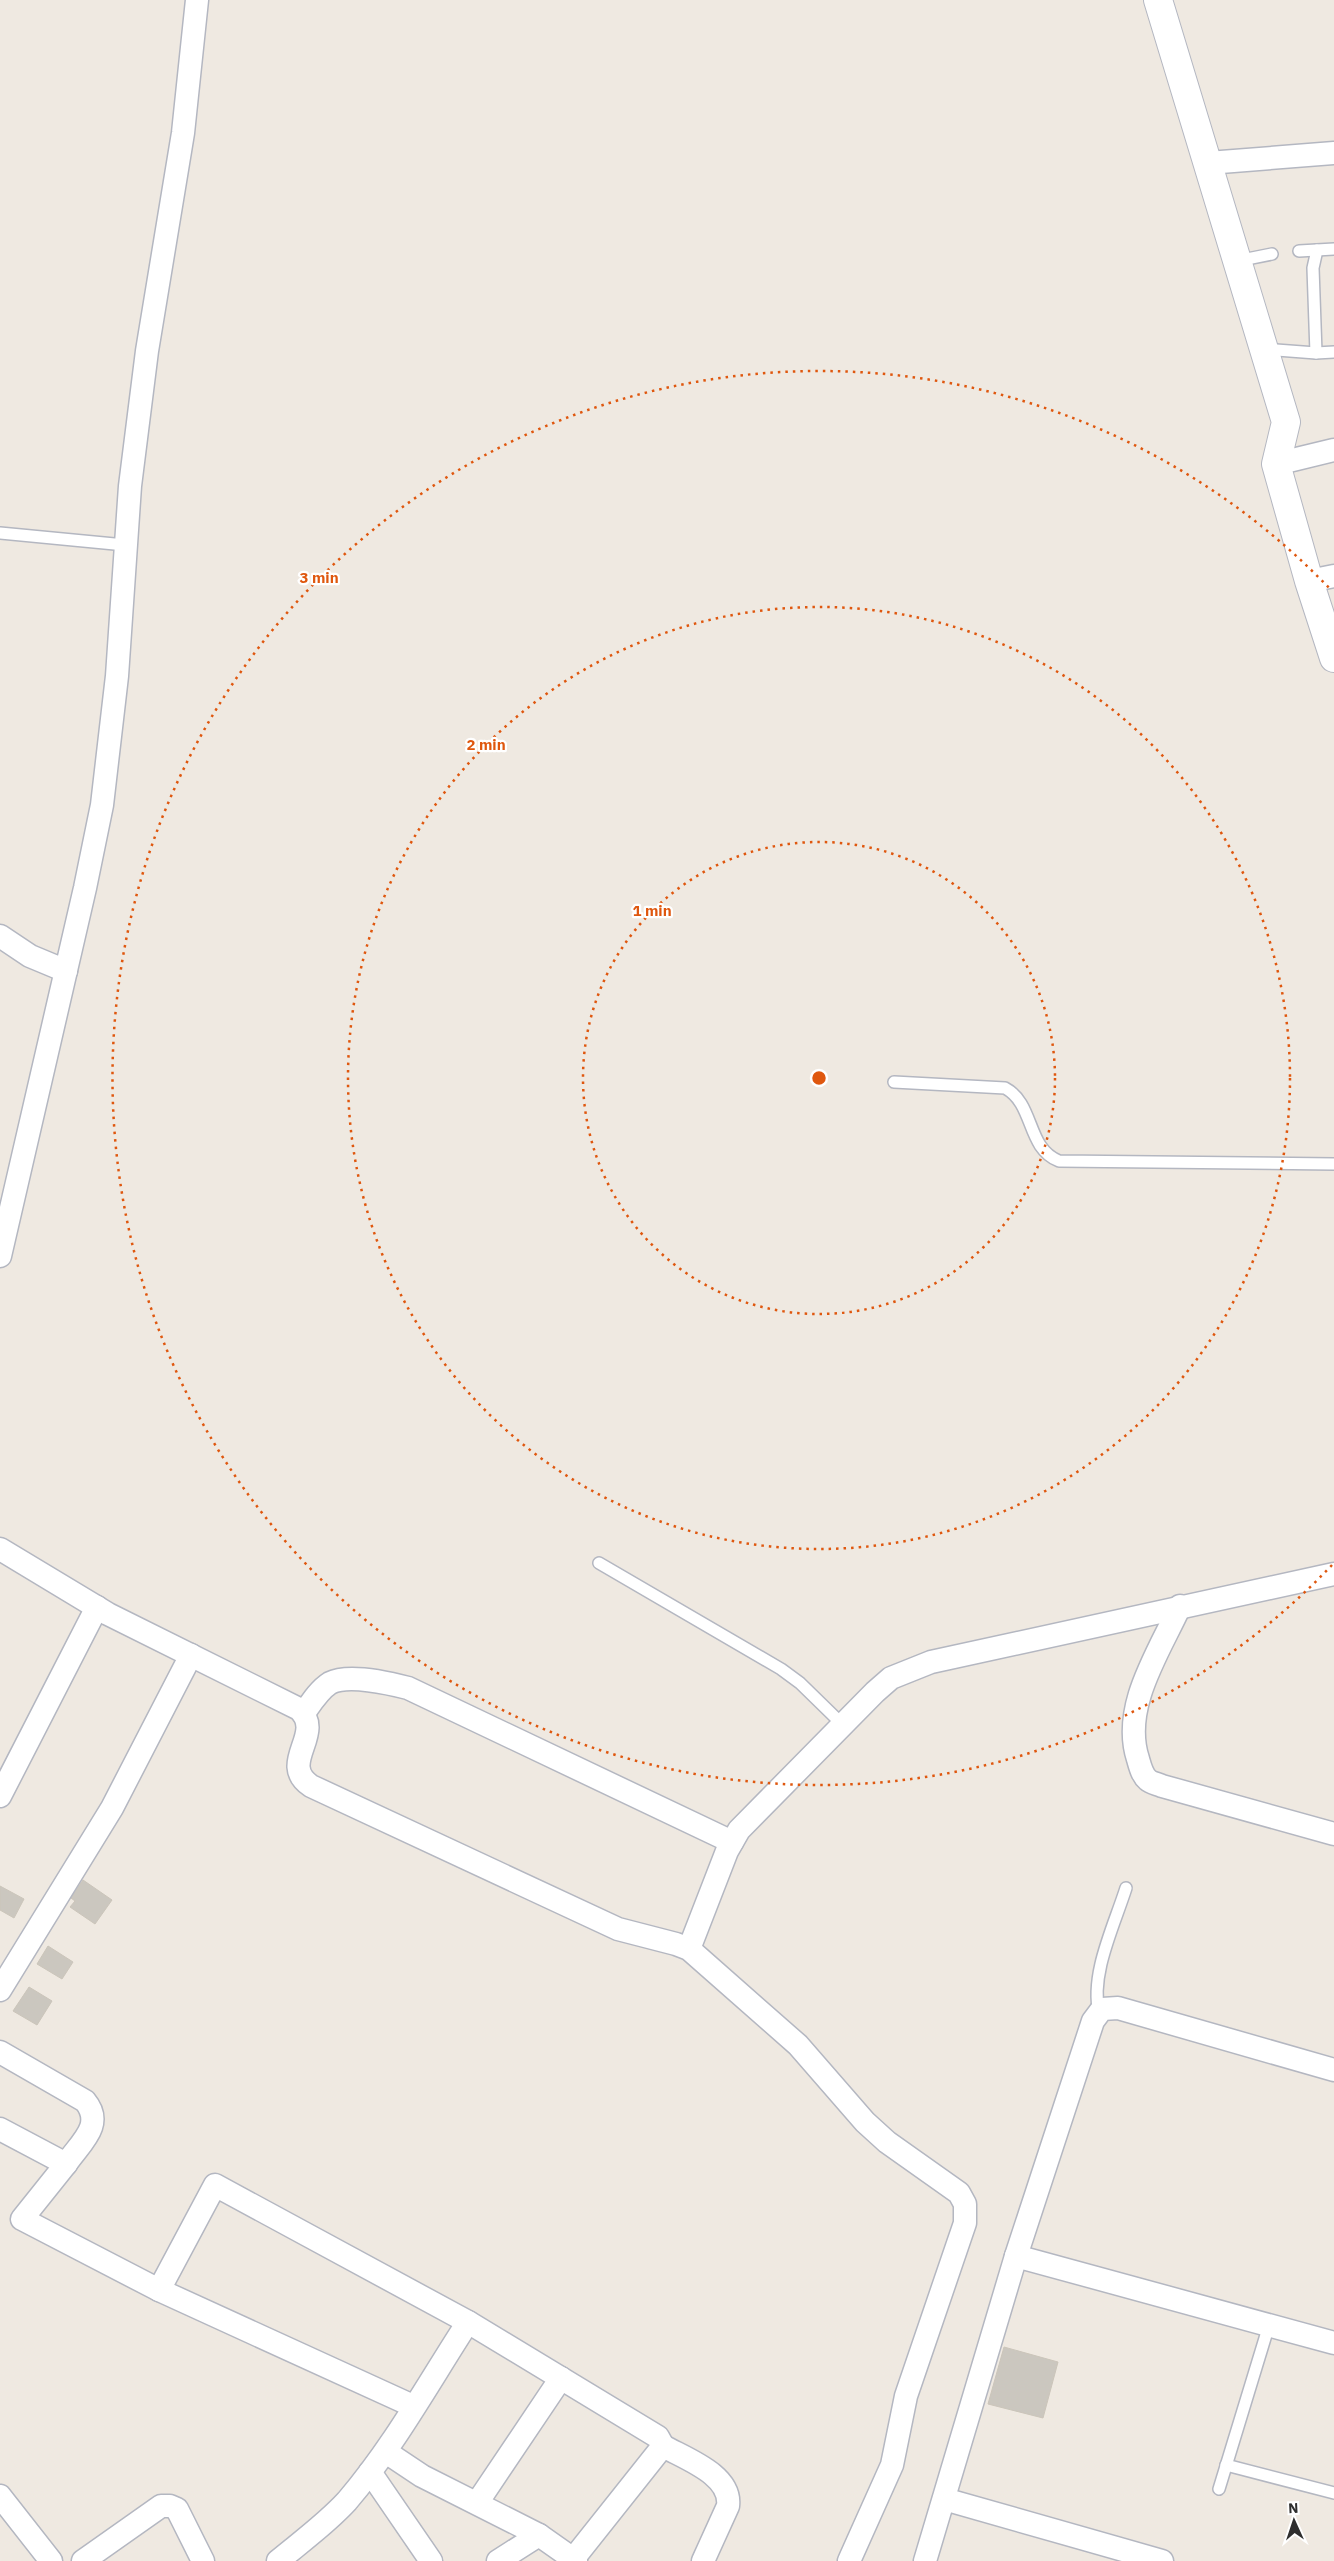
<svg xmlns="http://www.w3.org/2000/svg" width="1334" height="2561" font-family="'IBM Plex Sans',sans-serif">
	<rect width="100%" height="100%" fill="#efe9e1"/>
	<g fill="#cbc7bf" stroke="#cbc5ba">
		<path d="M83,1880L112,1900L95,1924L70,1907L75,1901L71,1898Z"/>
		<path d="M0,1886L24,1899L14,1918L0,1910Z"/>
		<path d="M48,1946L73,1962L62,1979L37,1964Z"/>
		<path d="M29,1987L52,2001L37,2025L13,2011Z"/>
		<path d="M1004,2347L1058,2362L1043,2418L988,2404Z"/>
	</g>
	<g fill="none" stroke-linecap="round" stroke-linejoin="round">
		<g stroke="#b4b7c1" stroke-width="14">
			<g id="service">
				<path d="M1299,251L1334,249"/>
				<path d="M1237,261L1272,254"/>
				<path d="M1264,349L1316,353L1334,352"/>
				<path d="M1316,353L1313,268L1317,250"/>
				<path d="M0,533L125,545"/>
				<path d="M894,1082L1005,1088C1035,1104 1026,1148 1059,1161L1334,1164"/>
				<path d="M599,1563L781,1669L800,1683L842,1724"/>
				<path d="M1099,2013C1090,1974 1114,1926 1126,1888"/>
				<path d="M1226,2465L1334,2493"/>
				<path d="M1219,2489L1269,2325"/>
			</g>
		</g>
		<g stroke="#b4b7c1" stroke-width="25">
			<g id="minor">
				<path d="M1208,163L1334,153"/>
				<path d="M1276,464L1334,450"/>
				<path d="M1309,581L1334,576"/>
				<path d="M0,936L30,956L66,971"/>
				<path d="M0,1256L85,888L102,805L117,676L130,486L147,351L183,133L197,0"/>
				<path d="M0,1549L108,1614L299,1709C326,1734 277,1763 311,1786L618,1929L676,1944L689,1949L798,2045L865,2122L887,2142L959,2193L965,2204V2223L906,2396L892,2465L849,2561"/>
				<path d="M1180,1606C1159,1652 1121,1707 1138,1759C1140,1766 1142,1775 1148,1780C1151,1783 1158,1784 1162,1786L1334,1834"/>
				<path d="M304,1713C311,1703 319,1690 330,1683C348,1674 389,1683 408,1688L732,1842"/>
				<path d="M0,1796L97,1607"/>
				<path d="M689,1949L727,1851L739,1830L875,1692L891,1678L931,1662L1334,1574"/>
				<path d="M0,1990L112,1808L191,1655"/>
				<path d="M0,2052L85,2101C105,2125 80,2143 66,2164"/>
				<path d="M0,2129L66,2164L22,2219L159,2290L413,2406"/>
				<path d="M1016,2256L1334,2343"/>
				<path d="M159,2290L215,2185L468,2322L658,2437L663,2446L574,2558"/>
				<path d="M663,2446C686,2459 732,2475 728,2506L703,2561"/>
				<path d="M386,2452L422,2476L539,2535L576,2561"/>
				<path d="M370,2472L431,2561"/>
				<path d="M0,2496L51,2561"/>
				<path d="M944,2499L1162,2561"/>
				<path d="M477,2503L561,2378"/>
				<path d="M83,2561L161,2506H170L177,2509L203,2561"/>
				<path d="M278,2561C301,2542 327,2523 347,2501C394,2446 429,2382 468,2322"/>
				<path d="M498,2561L539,2535"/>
				<path d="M925,2561L1016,2256L1093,2021L1102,2009L1118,2008L1334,2070"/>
			</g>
		</g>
		<g stroke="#b4b7c1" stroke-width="30">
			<path id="secondary" d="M1158,0L1286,422L1276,464L1309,581L1334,658"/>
		</g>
		<use href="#service" stroke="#fff" stroke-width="11"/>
		<use href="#minor" stroke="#fff" stroke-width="22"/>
		<use href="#secondary" stroke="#fff" stroke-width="28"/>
	</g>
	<g fill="none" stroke="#df570e" stroke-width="2.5" stroke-dasharray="2.5 5">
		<circle cx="819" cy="1078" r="236"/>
		<circle cx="819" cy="1078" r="471"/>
		<path d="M1332 1565A707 707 0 1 1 1332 591"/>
	</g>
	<circle cx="819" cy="1078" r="8" fill="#df570e" stroke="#fff" stroke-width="2.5"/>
	<g font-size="15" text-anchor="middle" font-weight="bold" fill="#df570e" stroke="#fff" stroke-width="4.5" stroke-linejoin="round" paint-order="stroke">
		<text x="319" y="583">3 min</text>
		<text x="486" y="750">2 min</text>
		<text x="652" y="916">1 min</text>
	</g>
	<g transform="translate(1294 2521) rotate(357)" stroke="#ffffff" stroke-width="4" paint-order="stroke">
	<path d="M0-4L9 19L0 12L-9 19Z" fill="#2e2e2e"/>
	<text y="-8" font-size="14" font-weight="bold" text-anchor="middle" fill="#2e2e2e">N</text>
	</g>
</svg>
